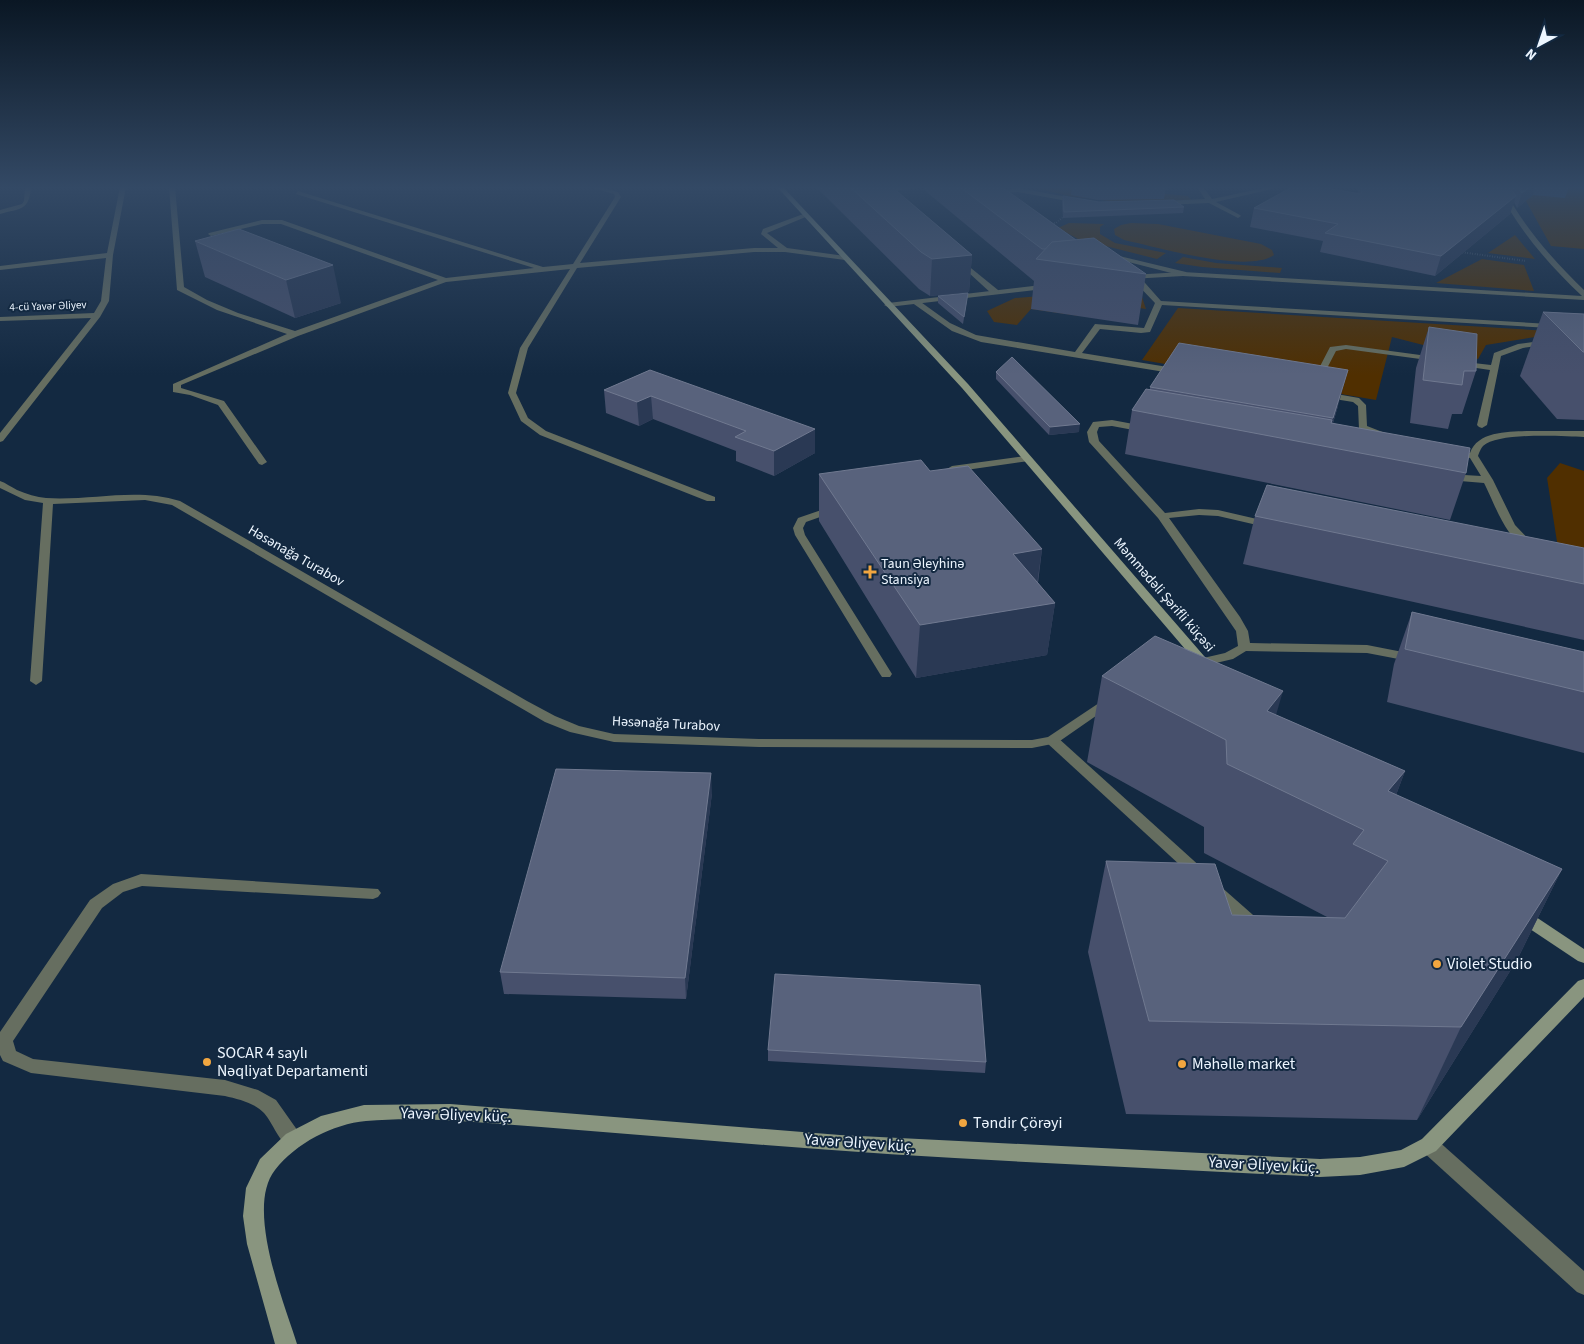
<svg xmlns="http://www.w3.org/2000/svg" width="1584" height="1344" font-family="'Source Sans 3',sans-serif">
	<rect width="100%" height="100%" fill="#132941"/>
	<g fill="#502f00">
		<path d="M1031,187H1094L1188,196L1191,200L1110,201L1069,196Z"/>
		<path d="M1561,187L1584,188V249L1551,246L1522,194L1564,197Z"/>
		<path d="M1069,223L1104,224L1100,227V234L1115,243L1166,253L1157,259L1078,239L1058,228Z"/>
		<path d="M1131,223L1158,224L1261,244L1272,250L1274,255C1248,274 1157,247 1124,240L1115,235L1114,229L1121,225Z"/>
		<path d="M1515,235L1535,259L1488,253Z"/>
		<path d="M1183,257L1216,263L1282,268L1280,273L1202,267L1175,263Z"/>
		<path d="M1482,259L1524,265L1534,291L1436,283Z"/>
		<path d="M1139,288L1146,309L1091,301L1080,316L1031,309L1017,325L994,322L987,311L1015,298Z"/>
		<path d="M1178,308L1566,332L1486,345L1478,359L1392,337L1376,400L1142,360Z"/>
		<path d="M1560,463L1584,471V556L1557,542L1547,478Z"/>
	</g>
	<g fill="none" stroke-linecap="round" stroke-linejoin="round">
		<g stroke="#5f7083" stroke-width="2" stroke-dasharray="0.5 2" stroke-linecap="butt">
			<path d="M1049,223H1056L1063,217"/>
			<path d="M1460,252L1526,261"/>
		</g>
		<g fill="#666e60" fill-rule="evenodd">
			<path d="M169,187H175L184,287L207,300L238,313L295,331L438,280L281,224H262L211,236L208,234L209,233L262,220H282L446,278L534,268L296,194L298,191L543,267L573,264L615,197L614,194L590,187H599L618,192L621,197L580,263L754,248H778L761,234L763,229L806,213L808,214V216L767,233L787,248L845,256L848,258L845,260L785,252H754L577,268L528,348L516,393L528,418L546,431L715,497V501H707L540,435L521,421L508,393L520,348L570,269L446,282L298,336L181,385V388L224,401L267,462L262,465L259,464L218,405L190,395L173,392V384L287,334L217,310L177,290Z"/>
			<path d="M905,187H926L879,193L876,191Z"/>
			<path d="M1197,187H1203L1212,199L1269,187H1280L1216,202L1240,215L1241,216L1238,218L1209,203L1163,205L1160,203L1163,201L1205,199Z"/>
			<path d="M1018,188L1078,199L1081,201L1078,203L1018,192L1000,193L997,191Z"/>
			<path d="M1111,254L1186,272L1187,274L1183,276L1109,257V255Z"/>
			<path d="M957,260H961L998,290V294H992L957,262Z"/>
			<path d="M1132,275H1138L1161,301L1584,326V330L1162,305L1150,332L1141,333L1100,329L1082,353L1180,369V373L1177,374L981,342L952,331L911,302L918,300L950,323L976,335L1075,352L1095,324L1144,328L1155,303L1132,279Z"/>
			<path d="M1548,340H1551V344L1523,348L1501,356L1487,425L1482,428L1479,427L1477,425L1490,370L1456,365V361L1491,365L1494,353L1518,344Z"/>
			<path d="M1346,345L1435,357L1439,359L1435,361L1346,349L1336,351L1323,376H1317L1316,374L1330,347Z"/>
			<path d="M1325,392L1359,398L1366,405L1367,426L1385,433V437H1379L1359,429L1358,406L1353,402L1322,397V393Z"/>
			<path d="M1112,420L1144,426L1149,429L1144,432L1112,426L1099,427L1097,432L1099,441L1165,513L1199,509L1218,510L1274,523L1275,525L1270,528L1218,516L1199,515L1169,518L1240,617L1248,631L1250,643L1367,645L1418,655L1420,658L1418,661L1414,662L1367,653L1246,651L1233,659L1203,666L1199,665L1197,662L1199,659L1225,653L1238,646L1236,631L1158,518L1089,442L1087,432L1093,422Z"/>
			<path d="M1528,431H1584V437C1563,436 1498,432 1483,446C1481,448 1479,453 1478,456L1493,480L1515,525L1535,546L1530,549C1507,543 1494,502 1484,483L1448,480L1443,477L1448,474L1481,476L1470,458L1450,454V450L1470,453C1478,431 1508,432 1528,431Z"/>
			<path d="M1026,456L1029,457V461L952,472L947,469L952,466Z"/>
			<path d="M833,506L837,507L838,509L837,511L806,522L803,528L805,535L892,674L890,677H882L880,674L795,535L793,528L798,518Z"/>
			<path d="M1052,736L1057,737L1203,869L1206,873L1203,877L1198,878L1193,877L1047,743L1045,740Z"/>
			<path d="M141,874L378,889L381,893L378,897L373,899L142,886L123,892L102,908L13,1041L16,1051L33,1059L225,1080L258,1090L276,1100L300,1134L302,1140L300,1146L293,1148C278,1143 274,1124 264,1113C255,1103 238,1099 225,1096L31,1073L3,1061L0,1055V1032L90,900L113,884Z"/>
			<path d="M1214,883L1219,885L1261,922L1263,926L1261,930L1255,932L1249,930L1209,893L1206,889L1209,885Z"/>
		</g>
		<g fill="#666e60" fill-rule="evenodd">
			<path d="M25,187H31C29,211 21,208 0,214V210L22,204L24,201Z"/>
			<path d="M120,187H126L113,255L109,301L100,317L3,441L0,442V433L91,318L0,321V317L94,313L101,301L106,258L0,270V266L107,253Z"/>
			<path d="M1497,187H1503C1523,226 1552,259 1584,290V300L1183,276L1130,279L1126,277L1130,275L1183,272L1582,296C1548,264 1517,228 1497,187Z"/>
			<path d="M1050,284L1054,286L1053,288L888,307L884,305L888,303Z"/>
			<path d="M0,481C6,483 11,487 17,490C26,494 37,497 46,498C91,501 136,487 180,501L527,701L555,716L579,726L614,734L759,739L1032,740L1048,737L1105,699H1115L1116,702L1057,743L1032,748L759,747L614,742L570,732L545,722L172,505L145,500L53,504L42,681L36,685L30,681L43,503L25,500L0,488Z"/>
			<path d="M1429,1137L1436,1139L1584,1271V1295L1577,1292L1422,1151L1420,1145L1422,1139Z"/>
		</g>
		<g fill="#89957f" fill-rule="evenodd">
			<path d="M777,187H783L968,384L1211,664L1213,667L1211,670H1203L962,388Z"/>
			<path d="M1521,909L1527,911L1584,949V963L1578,961L1515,919L1513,915L1515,911Z"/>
			<path d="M1584,979V997L1436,1151L1404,1167L1360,1175L1320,1177C1135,1167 950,1160 765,1145C690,1139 616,1133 541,1127C483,1123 424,1116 366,1121C333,1124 296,1143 275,1170C245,1208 284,1302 297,1344H275L247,1244L243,1216L246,1188L260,1159L286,1134L321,1116L364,1105L450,1104L840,1135L1320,1159L1360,1157L1401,1150L1422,1139L1578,981Z"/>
		</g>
	</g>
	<g fill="#47506c">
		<path d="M816,187H892L972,255L969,292L930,296L919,289Z"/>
		<path d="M923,187H1002L1076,240L1146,274L1138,325L1031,309L1034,281L923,189Z"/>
		<path d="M1072,187H1166L1164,199L1098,200L1071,195Z"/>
		<path d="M1358,187H1569L1565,198L1533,195L1517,208L1514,202L1510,214L1435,276L1320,252L1323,241L1250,227L1254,208L1358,194Z"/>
		<path d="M1063,196L1099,202L1184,207L1183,213L1063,218L1062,202Z"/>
		<path d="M195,241L341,303L295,318L205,277Z"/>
		<path d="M938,296L967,300L963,324L938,303Z"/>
		<path d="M1543,312L1584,314V420L1557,419L1520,376Z"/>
		<path d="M1429,327L1476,371L1462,414H1452L1448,429L1410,423L1416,368Z"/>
		<path d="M650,370L815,453L774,476L736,461V451L653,419L639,426L606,413L604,390Z"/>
		<path d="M996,372L1079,432L1049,435L996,379Z"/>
		<path d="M1150,387L1338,406L1333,423L1466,473L1450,520L1125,454L1132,410L1150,390Z"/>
		<path d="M930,471L1042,549L1038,583L1055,603L1047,655L916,678L819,521V474Z"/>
		<path d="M1255,516L1584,548V640L1243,564Z"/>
		<path d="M1412,612L1584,652V753L1387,702L1394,664Z"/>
		<path d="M1102,676L1276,715L1405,771L1396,795L1562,869L1517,960L1417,1120L1126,1114L1088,952L1106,861L1232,915L1327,917L1204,853V827L1087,762Z"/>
		<path d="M712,793L686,999L504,994L500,972Z"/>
		<path d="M768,1050L986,1062L985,1073L768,1061Z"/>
	</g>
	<g fill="#2a3954">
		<path d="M1530,187H1535L1533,195L1517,208L1522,193Z"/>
		<path d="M1516,196L1510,214L1435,276L1441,256Z"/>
		<path d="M972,255L969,292L930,296L932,259Z"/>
		<path d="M333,265L341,303L295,318L286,280Z"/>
		<path d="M1348,370L1338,406L1326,446L1333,418Z"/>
		<path d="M651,396L653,419L639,426L637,402Z"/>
		<path d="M1080,424L1079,432L1049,435L1050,427Z"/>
		<path d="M815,429V453L774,476V451Z"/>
		<path d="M1042,549L1035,599L1013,554Z"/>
		<path d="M1055,603L1047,655L916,678L920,625Z"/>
		<path d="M1283,691L1258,777L1267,711Z"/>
		<path d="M1405,771L1374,854L1388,791Z"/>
		<path d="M711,773L712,793L686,999L685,978Z"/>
		<path d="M1562,869L1517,960L1417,1120L1461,1027Z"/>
	</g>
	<g fill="#58627c" stroke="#707990">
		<path d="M850,187H892L972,255L932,259L921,252Z"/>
		<path d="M960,187H1002L1076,240L1052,242L1046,249H1042Z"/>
		<path d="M1292,187H1320L1361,194L1362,187H1510L1516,196L1441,256L1325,233L1338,224L1254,208Z"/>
		<path d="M1518,187H1530L1522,193Z"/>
		<path d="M1063,196L1099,202L1174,200L1184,207L1064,212Z"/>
		<path d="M239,229L333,265L286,280L195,241Z"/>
		<path d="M1094,238L1146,274L1036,259L1052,242Z"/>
		<path d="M968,293L964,317L938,296Z"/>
		<path d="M1543,312L1584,314V352H1583Z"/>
		<path d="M1429,327L1477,334L1476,371H1464L1462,385L1423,380Z"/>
		<path d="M1179,343L1348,370L1333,418L1150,387Z"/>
		<path d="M1012,357L1080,424L1050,427L996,372Z"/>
		<path d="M650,370L815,429L774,451L735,437L746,431L651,396L637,402L604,390Z"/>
		<path d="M1146,389L1332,420L1331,423L1470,448L1466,473L1132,410Z"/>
		<path d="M921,460L930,471L968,466L1042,549L1013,554L1055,603L920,625L819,474Z"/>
		<path d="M1267,485L1584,548V584L1255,516Z"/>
		<path d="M1412,612L1584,652V692L1405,649Z"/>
		<path d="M1155,636L1283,691L1267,711L1405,771L1388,791L1562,869L1461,1027L1149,1021L1106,861L1215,864L1232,915L1345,918L1388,861L1353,844L1364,830L1227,764L1226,740L1102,676Z"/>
		<path d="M556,769L711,773L685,978L500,972Z"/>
		<path d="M775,974L980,985L986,1062L768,1050Z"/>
	</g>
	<linearGradient id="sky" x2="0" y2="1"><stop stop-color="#0a1724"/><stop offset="0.5" stop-color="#334965"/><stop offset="1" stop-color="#334965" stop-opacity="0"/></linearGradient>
	<rect width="1584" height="375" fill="url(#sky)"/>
	<g fill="#f1a640" stroke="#132941" stroke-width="2">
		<path d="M867.5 564.5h5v5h5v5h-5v5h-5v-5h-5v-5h5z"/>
		<circle cx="1437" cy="964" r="5"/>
		<circle cx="207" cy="1062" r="5"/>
		<circle cx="1182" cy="1064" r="5"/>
		<circle cx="963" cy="1123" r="5"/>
	</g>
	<g text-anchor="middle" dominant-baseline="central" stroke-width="4" stroke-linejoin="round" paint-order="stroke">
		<g font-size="11" fill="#edf6ff" stroke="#132941">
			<text transform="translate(48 306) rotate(-2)">4-cü Yavər Əliyev</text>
		</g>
		<g font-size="14" fill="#edf6ff" stroke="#132941">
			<text transform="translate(296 556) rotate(30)">Həsənağa Turabov</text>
			<text transform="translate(1164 595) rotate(49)">Məmmədəli Şərifli küçəsi</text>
			<text transform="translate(666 724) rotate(3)">Həsənağa Turabov</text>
		</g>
		<g font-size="14" fill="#edf6ff" stroke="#132941" text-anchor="start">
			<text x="881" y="564">Taun Əleyhinə<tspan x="881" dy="16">Stansiya</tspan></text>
		</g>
		<g font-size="16" fill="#edf6ff" stroke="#132941" text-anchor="start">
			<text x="1447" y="964">Violet Studio</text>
			<text x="217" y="1053">SOCAR 4 saylı<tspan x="217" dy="18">Nəqliyat Departamenti</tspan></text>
			<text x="1192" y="1064">Məhəllə market</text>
			<text x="973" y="1123">Təndir Çörəyi</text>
		</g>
		<g font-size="16" fill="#edf6ff" stroke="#132941">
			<text transform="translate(456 1115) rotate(2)">Yavər Əliyev küç.</text>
			<text transform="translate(860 1143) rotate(4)">Yavər Əliyev küç.</text>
			<text transform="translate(1264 1165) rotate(3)">Yavər Əliyev küç.</text>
		</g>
	</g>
	<g transform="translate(1539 45) rotate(220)" stroke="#132941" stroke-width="4" paint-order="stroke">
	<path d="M0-4L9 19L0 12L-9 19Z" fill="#edf6ff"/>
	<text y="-8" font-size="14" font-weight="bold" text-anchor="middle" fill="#edf6ff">N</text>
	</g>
</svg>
